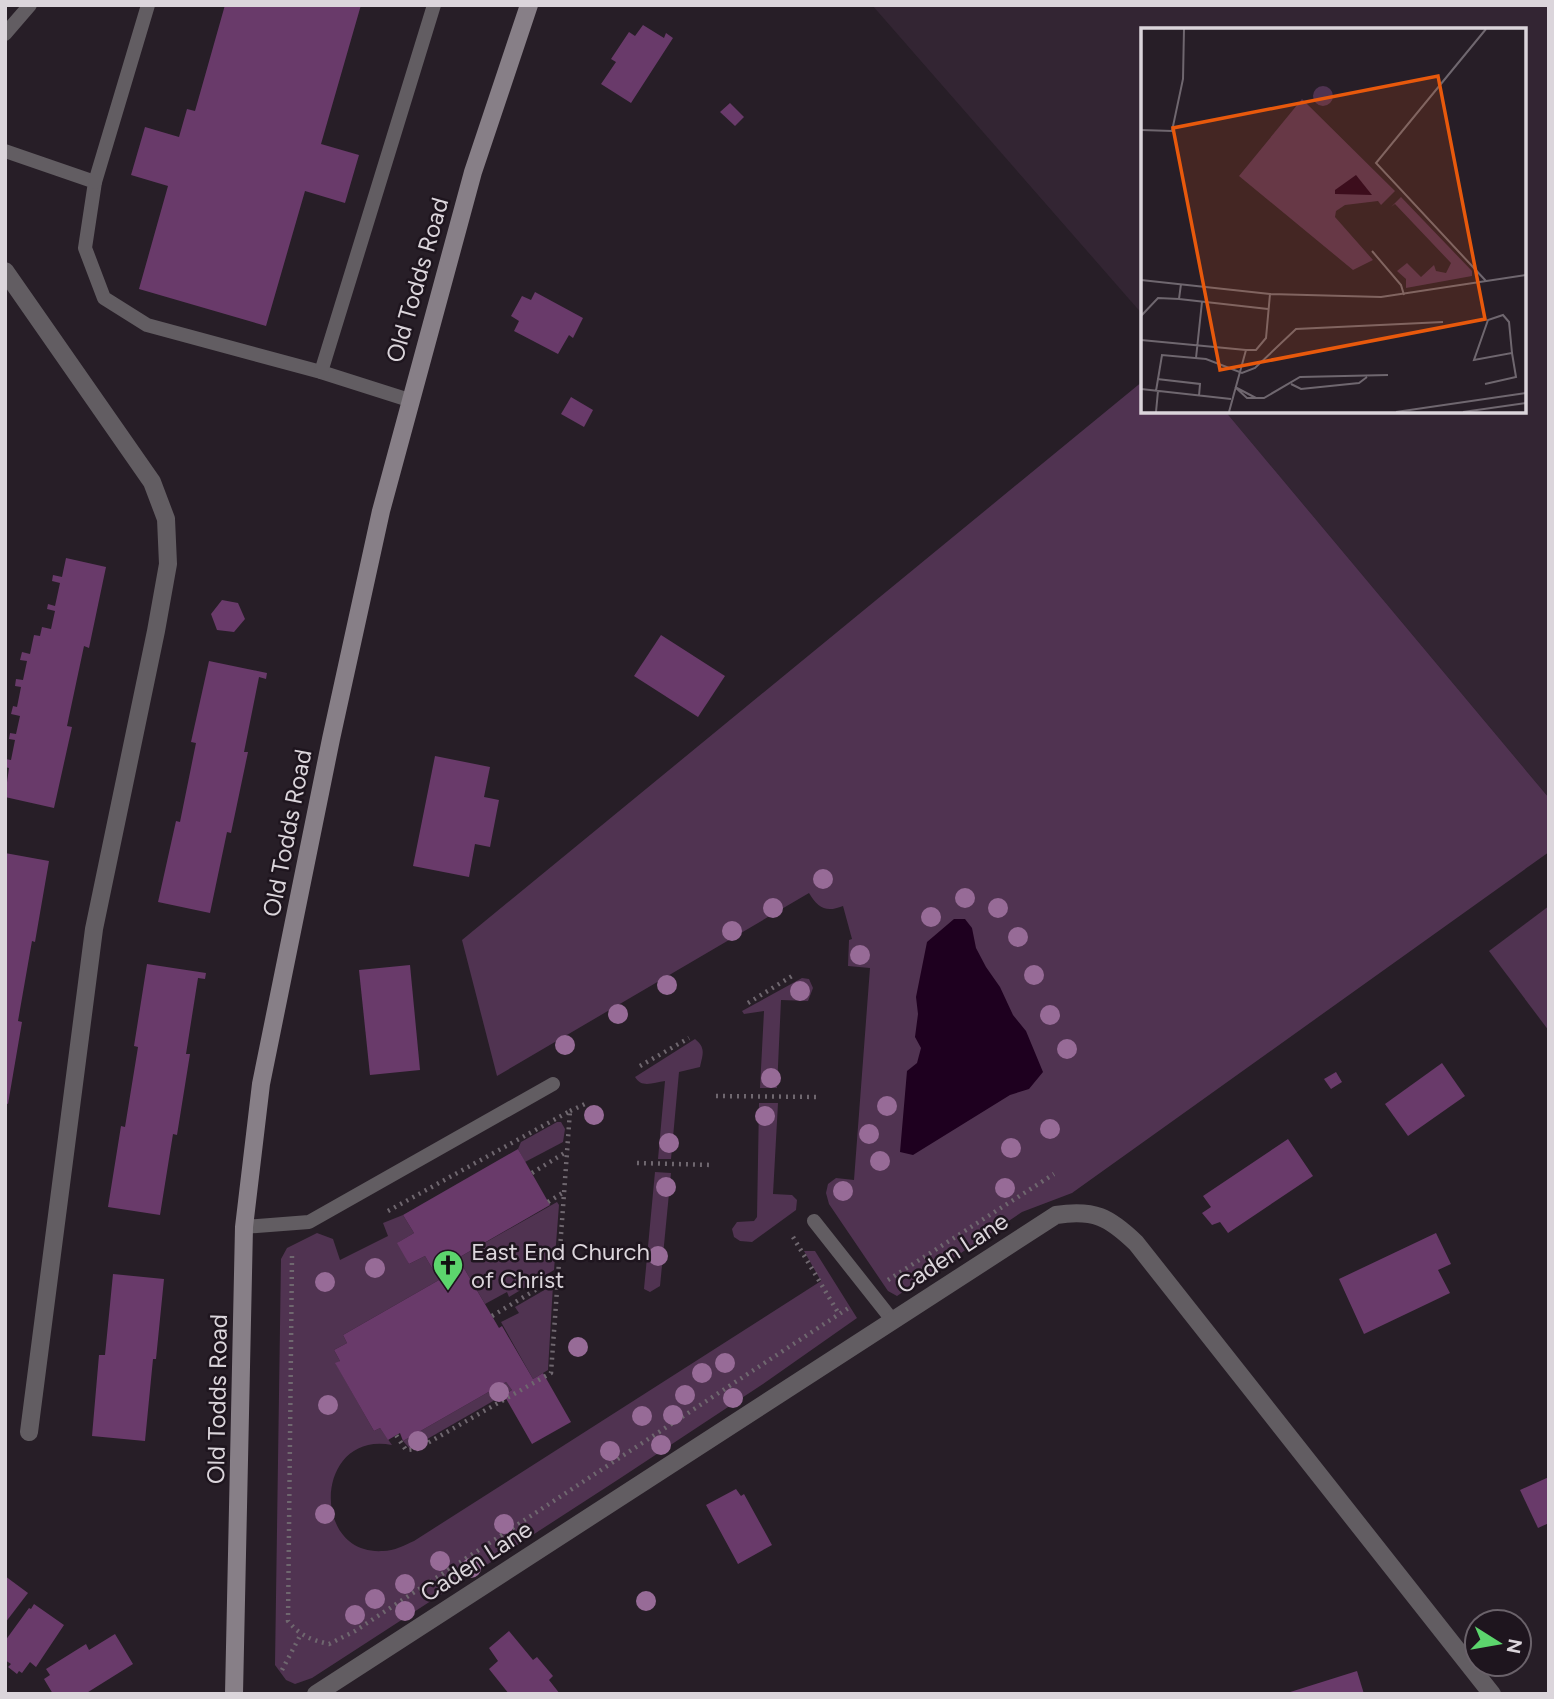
<svg xmlns="http://www.w3.org/2000/svg" width="1554" height="1699" font-family="Figtree,sans-serif">
	<rect width="100%" height="100%" fill="#271e27"/>
	<path fill="#332533" d="M872,5H1549V798L1225,411H1524V30H1143V315Z"/>
	<g fill="#503351">
		<path d="M1143,381V411H1225L1549,798V852L1072,1193L1022,1212L897,1296L888,1291L829,1204L826,1193L828,1184L836,1178L854,1180L870,968L848,966L849,940L852,939L843,906C826,913 818,908 809,893L497,1076L462,940Z"/>
		<path d="M1549,906V1031L1489,951Z"/>
		<path d="M802,978L809,979L813,988L808,1001L781,1000L777,1088H760L764,1011L744,1014L742,1011Z"/>
		<path d="M695,1039C706,1048 703,1054 700,1067L679,1072L671,1159H658L665,1081C654,1082 642,1089 635,1077Z"/>
		<path d="M759,1103H778L773,1194L792,1195L797,1200L796,1210L752,1242L740,1241L734,1237L732,1229L737,1222L754,1221L757,1217Z"/>
		<path d="M557,1122H561L565,1129L563,1142L525,1162L518,1149L521,1142Z"/>
		<path d="M655,1172L671,1173L660,1286L650,1292L644,1289Z"/>
		<path d="M557,1202L559,1205L554,1270L509,1297L507,1292L485,1304L458,1258Z"/>
		<path d="M403,1215L414,1233L399,1242L409,1264L425,1256L439,1280L343,1335L347,1343L334,1350L340,1361L336,1364L374,1431L380,1428L392,1445C314,1430 310,1556 383,1551C394,1551 405,1545 414,1541L821,1281L804,1251H815L857,1318L763,1384L619,1479L312,1678L295,1684L286,1680L275,1665L281,1259L287,1248L317,1233L333,1239L340,1260L388,1236L383,1223Z"/>
		<path d="M553,1285L548,1370L533,1379L501,1322L519,1313L515,1307Z"/>
		<path d="M506,1382L512,1390L410,1449L403,1441Z"/>
	</g>
	<path fill="#1e001f" d="M954,919H965L972,928L976,948L986,967L1000,987L1013,1015L1026,1031L1043,1072L1029,1089L1010,1095L913,1155L900,1152L907,1071L917,1063L921,1048L915,1037L918,1014L916,997L927,942Z"/>
	<g fill="#693a6a">
		<path d="M225,5H361L321,144L359,155L345,203L305,191L266,326L139,289L168,186L131,175L145,127L179,137L187,109L195,111Z"/>
		<path d="M643,25L664,38L666,33L673,38L631,103L601,84L616,62L611,59L629,32L635,36Z"/>
		<path d="M730,103L744,117L735,126L720,112Z"/>
		<path d="M535,292L583,318L573,338L569,335L558,354L514,331L519,321L511,316L522,296L531,300Z"/>
		<path d="M571,397L593,410L584,427L561,414Z"/>
		<path d="M66,558L106,567L89,648L84,646L67,726L72,727L54,808L5,797L9,768L5,767V759L11,760L15,740L9,739L10,733L16,734L20,716L11,714L13,706L17,707L21,687L15,686L16,679L23,680L27,661L20,660L22,652L30,654L34,635L40,636L42,627L51,629L55,611L47,609L48,604L55,606L60,583L52,581L53,575L62,577Z"/>
		<path d="M222,600L238,603L245,619L234,632L217,630L211,614Z"/>
		<path d="M661,635L725,676L698,717L634,676Z"/>
		<path d="M209,661L267,673L266,679L259,677L244,752H248L231,833L227,832L210,913L158,902L176,821L180,822L196,743L191,742Z"/>
		<path d="M435,756L490,767L484,797L499,800L490,847L475,844L469,877L413,866Z"/>
		<path d="M5,853L49,861L35,942L32,941L18,1021L22,1022L8,1104L5,1103Z"/>
		<path d="M147,964L206,973L205,979L198,978L186,1054H190L177,1135L173,1134L160,1215L108,1207L121,1126L125,1127L138,1047L134,1046Z"/>
		<path d="M410,965L420,1070L370,1075L359,970Z"/>
		<path d="M1442,1063L1465,1096L1408,1136L1385,1104Z"/>
		<path d="M1336,1072L1342,1082L1331,1089L1324,1079Z"/>
		<path d="M1288,1139L1313,1176L1228,1233L1220,1222L1212,1225L1202,1213L1211,1207L1203,1196Z"/>
		<path d="M518,1149L550,1205L458,1258L499,1328L502,1326L533,1379L543,1373L571,1422L532,1444L504,1395L512,1390L506,1382L403,1441L400,1433L388,1440L380,1428L374,1431L335,1363L340,1361L334,1350L347,1343L343,1335L439,1280L425,1256L409,1264L397,1243L414,1233L403,1215Z"/>
		<path d="M1436,1233L1451,1264L1438,1270L1450,1293L1364,1334L1339,1279Z"/>
		<path d="M113,1274L164,1279L156,1359H153L145,1441L92,1436L99,1355H105Z"/>
		<path d="M1549,1477V1523L1538,1528L1520,1490Z"/>
		<path d="M736,1489L741,1496L744,1494L772,1545L738,1564L706,1505Z"/>
		<path d="M5,1576L28,1593L5,1623Z"/>
		<path d="M34,1604L64,1625L36,1667L30,1662L22,1673L19,1671L17,1674L8,1667L11,1664L5,1660V1641L29,1608L31,1609Z"/>
		<path d="M509,1631L533,1660L537,1657L553,1676L549,1680L560,1694H509L489,1669L498,1661L489,1648Z"/>
		<path d="M115,1634L133,1664L85,1694H53L44,1679L50,1675L46,1669L86,1644L89,1650Z"/>
		<path d="M1357,1671L1364,1694H1288L1287,1693Z"/>
	</g>
	<g fill="none" stroke-linecap="round" stroke-linejoin="round">
		<g stroke="#6f676f" stroke-width="4.5" stroke-dasharray="2 5" stroke-linecap="butt">
			<path d="M748,1003L792,976"/>
			<path d="M640,1066L689,1038"/>
			<path d="M716,1096L820,1097"/>
			<path d="M570,1111L585,1104"/>
			<path d="M637,1163L713,1165"/>
			<path d="M532,1173L566,1152"/>
			<path d="M548,1202L564,1192"/>
			<path d="M388,1211L570,1111L551,1373L417,1449L406,1450L396,1435"/>
			<path d="M793,1237L839,1314"/>
			<path d="M292,1256L288,1621C300,1636 312,1640 329,1644L355,1631L850,1307"/>
			<path d="M888,1280L1054,1174"/>
			<path d="M492,1316L557,1277"/>
			<path d="M282,1670L301,1634"/>
		</g>
		<g stroke="#625d62" stroke-width="14">
			<path d="M5,34L30,5"/>
			<path d="M5,151L95,182L85,248L104,298L147,325L321,372L409,400"/>
			<path d="M95,182L148,5"/>
			<path d="M321,372L434,5"/>
			<path d="M814,1221L893,1321"/>
			<path d="M244,1227L309,1222L553,1084"/>
		</g>
		<g stroke="#625d62" stroke-width="18">
			<path d="M5,271L152,482L166,519L168,564L156,631L94,929L29,1432"/>
			<path d="M316,1694L1056,1215C1094,1209 1109,1217 1136,1243L1492,1694"/>
		</g>
		<path stroke="#877f87" stroke-width="18" d="M234,1694L244,1227L261,1084L331,739L381,511L473,172L529,5"/>
	</g>
	<g fill="#976b97">
		<circle cx="823" cy="879" r="10"/>
		<circle cx="965" cy="898" r="10"/>
		<circle cx="773" cy="908" r="10"/>
		<circle cx="998" cy="908" r="10"/>
		<circle cx="931" cy="917" r="10"/>
		<circle cx="732" cy="931" r="10"/>
		<circle cx="1018" cy="937" r="10"/>
		<circle cx="860" cy="955" r="10"/>
		<circle cx="1034" cy="975" r="10"/>
		<circle cx="667" cy="985" r="10"/>
		<circle cx="800" cy="991" r="10"/>
		<circle cx="618" cy="1014" r="10"/>
		<circle cx="1050" cy="1015" r="10"/>
		<circle cx="565" cy="1045" r="10"/>
		<circle cx="1067" cy="1049" r="10"/>
		<circle cx="771" cy="1078" r="10"/>
		<circle cx="887" cy="1106" r="10"/>
		<circle cx="594" cy="1115" r="10"/>
		<circle cx="765" cy="1116" r="10"/>
		<circle cx="1050" cy="1129" r="10"/>
		<circle cx="869" cy="1134" r="10"/>
		<circle cx="669" cy="1143" r="10"/>
		<circle cx="1011" cy="1148" r="10"/>
		<circle cx="880" cy="1161" r="10"/>
		<circle cx="666" cy="1187" r="10"/>
		<circle cx="1005" cy="1188" r="10"/>
		<circle cx="843" cy="1191" r="10"/>
		<circle cx="658" cy="1256" r="10"/>
		<circle cx="375" cy="1268" r="10"/>
		<circle cx="325" cy="1282" r="10"/>
		<circle cx="578" cy="1347" r="10"/>
		<circle cx="725" cy="1363" r="10"/>
		<circle cx="702" cy="1373" r="10"/>
		<circle cx="499" cy="1392" r="10"/>
		<circle cx="685" cy="1395" r="10"/>
		<circle cx="733" cy="1398" r="10"/>
		<circle cx="328" cy="1405" r="10"/>
		<circle cx="673" cy="1415" r="10"/>
		<circle cx="642" cy="1416" r="10"/>
		<circle cx="418" cy="1441" r="10"/>
		<circle cx="661" cy="1445" r="10"/>
		<circle cx="610" cy="1451" r="10"/>
		<circle cx="325" cy="1514" r="10"/>
		<circle cx="504" cy="1524" r="10"/>
		<circle cx="440" cy="1561" r="10"/>
		<circle cx="471" cy="1568" r="10"/>
		<circle cx="405" cy="1584" r="10"/>
		<circle cx="375" cy="1599" r="10"/>
		<circle cx="646" cy="1601" r="10"/>
		<circle cx="405" cy="1611" r="10"/>
		<circle cx="355" cy="1615" r="10"/>
	</g>
	<defs>
		<g id="church-pin" transform="scale(1.575)"><path d="M0 17L-7.5 6A9.5 9.5 0 1 1 7.5 6Z" fill="#5cd56d" stroke="#1e151e"/><path d="M-1.2-6h2.4v3.5h3.3v2.4h-3.3V6h-2.4V-.1h-3.3v-2.4h3.3Z" fill="#111"/></g>
	</defs>
	<g fill-rule="evenodd">
		<use href="#church-pin" x="448" y="1265"/>
	</g>
	<g text-anchor="middle" dominant-baseline="central" stroke-width="5" stroke-linejoin="round" paint-order="stroke">
		<g font-size="24" fill="#dbd5db" stroke="#1e151e">
			<text transform="translate(417 280) rotate(-74)">Old Todds Road</text>
			<text transform="translate(287 833) rotate(-79)">Old Todds Road</text>
			<text transform="translate(952 1253) rotate(-33)">Caden Lane</text>
			<text transform="translate(217 1399) rotate(-89)">Old Todds Road</text>
			<text transform="translate(476 1561) rotate(-33)">Caden Lane</text>
		</g>
		<g font-size="24" fill="#dbd5db" stroke="#1e151e" text-anchor="start">
			<text x="471" y="1251">East End Church<tspan x="471" dy="28">of Christ</tspan></text>
		</g>
	</g>
	<g transform="translate(1141 28)">
		<rect width="385" height="385" fill="#271e27"/>
		<path d="M172 68a10 10 0 1 1 20 0a10 10 0 1 1-20 0ZM161,71L254,163L240,177L237,173L204,177L195,183L194,189L232,232L212,242L98,148ZM260,169L331,243V248L265,260V251L256,243L266,235L280,249L293,237L295,243L305,245L310,235L254,176L250,179Z" fill="#503351"/>
		<path d="M215,147L231,167L194,166V162Z" fill="#1e001f"/>
		<path fill="none" stroke="#6f676f" stroke-width="2" d="M0,102L31,103L42,51L43,1M231,223L260,257L263,267M0,252L129,266L240,269L385,247M345,253L235,135L345,1M38,271L127,281M362,287L368,294L371,325L333,332L347,292ZM0,288L17,270L38,271L40,256M0,312L105,322M55,330L61,274M16,351L59,356L58,368M150,356L160,361L218,355L226,349M344,356L375,349L371,325M94,359L106,370H123L159,349L247,347M94,359L115,370M0,361L90,371M15,363L21,327L65,331L101,345L114,340L155,301L302,294M15,384L17,363M88,384L105,322H115L125,310L129,266M255,384L385,365M322,384L385,375"/>
		<path fill="#e8590c" fill-opacity="0.15" stroke="#e8590c" stroke-width="3.5" d="M297,48L344,291L79,342L32,100Z"/>
		<rect width="385" height="385" fill="none" stroke="#dbd5db" stroke-width="3.5"/>
	</g>
	<rect width="1554" height="1699" fill="none" stroke="#dbd5db" stroke-width="14"/>
	<g transform="translate(1498 1643) rotate(101)"><circle r="33" fill="#1e151e" stroke="#6a626a" stroke-width="2"/>
	<path d="M0-5L12 26L0 18L-12 26Z" fill="#5cd56d"/>
	<text y="-10" font-size="19" font-weight="bold" text-anchor="middle" fill="#dbd5db">N</text>
	</g>
</svg>
